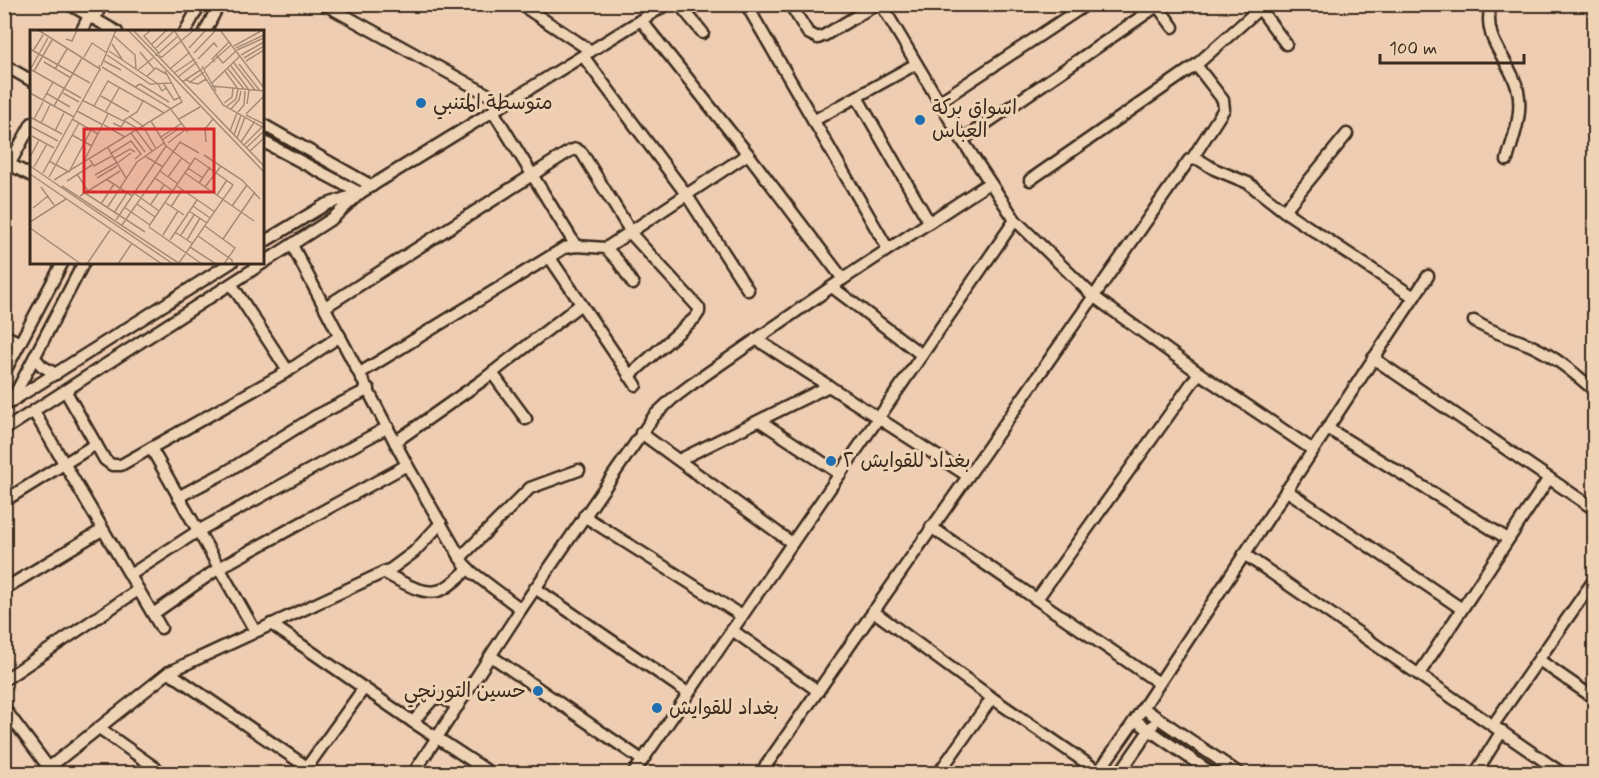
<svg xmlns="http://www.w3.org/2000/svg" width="1599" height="778" font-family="Mynerve,'Playpen Sans Arabic',sans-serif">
	<rect width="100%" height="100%" fill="#eecdb2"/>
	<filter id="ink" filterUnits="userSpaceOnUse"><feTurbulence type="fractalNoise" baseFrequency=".0167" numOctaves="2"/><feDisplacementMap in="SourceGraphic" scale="12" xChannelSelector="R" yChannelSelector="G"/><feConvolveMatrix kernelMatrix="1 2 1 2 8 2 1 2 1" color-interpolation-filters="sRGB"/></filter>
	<g filter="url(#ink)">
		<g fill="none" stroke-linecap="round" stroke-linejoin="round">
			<g stroke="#3b2a1e" stroke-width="15">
				<g id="minor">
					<path d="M69,4L117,32"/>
					<path d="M324,4L505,104"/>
					<path d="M520,4L591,51"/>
					<path d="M679,4L703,33"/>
					<path d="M746,4L888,249"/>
					<path d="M790,4L808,33L818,38L825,35L877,4"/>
					<path d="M881,4L962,140L1015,220L1093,296L1199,373L1313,450"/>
					<path d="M1156,4L1173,27"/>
					<path d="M1491,4C1481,42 1511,59 1518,91C1523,115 1513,138 1507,160"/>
					<path d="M1257,5L1286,44"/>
					<path d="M94,19L102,4"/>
					<path d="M641,20L748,154L843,279"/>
					<path d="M81,32L89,16"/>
					<path d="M185,32L200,4"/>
					<path d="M205,32L219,4"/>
					<path d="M583,56L686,194L748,290"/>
					<path d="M4,65L32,81"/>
					<path d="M857,97L929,222"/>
					<path d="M939,102L1087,4"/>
					<path d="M493,111L576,246"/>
					<path d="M813,121L916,64"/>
					<path d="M262,124L372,186"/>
					<path d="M962,140L1157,6"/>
					<path d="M262,141L360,193"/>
					<path d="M1192,159L1224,109L1223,100L1196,65"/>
					<path d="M5,162L32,176"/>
					<path d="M4,174L32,123"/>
					<path d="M1030,180L1196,65L1259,9"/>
					<path d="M1284,211L1347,134"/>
					<path d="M262,243L325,205L360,193"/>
					<path d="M292,245L407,465L464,564L473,573L521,609"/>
					<path d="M606,248L748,154"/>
					<path d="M550,258L636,385"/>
					<path d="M232,285L288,371"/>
					<path d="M832,287L922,355"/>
					<path d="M325,307L570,151L576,149L582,153L634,237L699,308V312L695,318L629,376"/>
					<path d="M1474,321C1496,335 1513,337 1534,347C1557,358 1575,374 1594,390"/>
					<path d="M4,335L20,343"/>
					<path d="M756,339L968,476"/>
					<path d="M35,358L42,366L56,374"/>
					<path d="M1373,358L1594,509"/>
					<path d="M4,373L63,262"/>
					<path d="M360,373L564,248L576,246L606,248L618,261L633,284"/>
					<path d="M492,373L526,419"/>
					<path d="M66,392L105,460L112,465H121L288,371L340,336"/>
					<path d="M11,402L84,262"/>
					<path d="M4,406L232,262"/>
					<path d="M34,412L161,628"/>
					<path d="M760,421L840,474"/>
					<path d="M1327,428L1508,539"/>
					<path d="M4,430L333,218L360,193L667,4"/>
					<path d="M641,433L792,543"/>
					<path d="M395,442L483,380L581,304"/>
					<path d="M151,448L255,631"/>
					<path d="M679,460L829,386"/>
					<path d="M1286,490L1462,609"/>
					<path d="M178,497L226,472L314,417L369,389"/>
					<path d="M4,501L96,444"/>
					<path d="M584,516L742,616"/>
					<path d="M931,527L1159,683"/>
					<path d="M1244,554L1563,774"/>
					<path d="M460,558L530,488L579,470"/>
					<path d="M383,572C399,580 423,597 441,590C451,586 460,576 468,569"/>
					<path d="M130,575L198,531L388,427"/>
					<path d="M535,588L688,693"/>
					<path d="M4,589L102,530"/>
					<path d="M1037,599L1199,373"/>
					<path d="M873,611L992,698L1098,771"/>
					<path d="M153,614L219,568L407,465"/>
					<path d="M271,624L413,722L492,774"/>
					<path d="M732,630L818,691"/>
					<path d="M491,656L642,760"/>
					<path d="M1539,660L1594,698"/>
					<path d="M169,672L307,767"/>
					<path d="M1419,674L1549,478"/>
					<path d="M4,680L138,590"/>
					<path d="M4,708L49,768"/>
					<path d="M1143,708L1240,774"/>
					<path d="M1135,720L1213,774"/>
					<path d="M413,722L433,699L442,698L458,706"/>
					<path d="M1493,725L1594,580"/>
					<path d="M99,728L164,774"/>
					<path d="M41,774L169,672L391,569L414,552L441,523"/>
					<path d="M302,774L364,688"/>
					<path d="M413,774L521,609L654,416L672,399L692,384L843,279L989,183"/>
					<path d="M633,774L1015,220"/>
					<path d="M760,774L1189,160L1198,159L1214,169L1248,183L1284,211L1414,297"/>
					<path d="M938,774L992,698"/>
					<path d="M1097,774L1135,720L1428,276"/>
					<path d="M1119,774L1153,725"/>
					<path d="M1475,774L1502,731"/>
				</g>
			</g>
			<use href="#minor" stroke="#eed3b5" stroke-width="10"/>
		</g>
	</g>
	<g fill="#1f6fb2" stroke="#eed3b5" stroke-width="2">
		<circle cx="421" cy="103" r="6"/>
		<circle cx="920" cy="120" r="6"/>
		<circle cx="831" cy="461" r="6"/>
		<circle cx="538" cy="691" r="6"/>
		<circle cx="657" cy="708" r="6"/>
	</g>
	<g text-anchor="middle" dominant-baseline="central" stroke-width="6" stroke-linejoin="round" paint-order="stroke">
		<g font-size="20" fill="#3b2a1e" stroke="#eed3b5" text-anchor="start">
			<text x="433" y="103">متوسطة المتنبي</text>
			<text x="932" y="108">اسواق بركة<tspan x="932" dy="23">العباس</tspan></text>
			<text x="843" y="461">بغداد للقوايش ٢</text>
			<text x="526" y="691" text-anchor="end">حسين التورنچي</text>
			<text x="669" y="708">بغداد للقوايش</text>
		</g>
	</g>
	<g transform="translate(30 30)">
		<rect width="234" height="234" fill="#eecdb2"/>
		<path fill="none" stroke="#a68c77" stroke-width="1.5" d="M8,0L70,39L69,35M98,0L234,142M103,0L234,136M121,0L114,6L129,23L126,25L132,27L164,0M144,0L193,75L234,98M190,0L234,58M84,6L105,25L106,39M36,9L42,11L47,0M82,14L92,29M122,14L137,0M204,16L233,0M126,18L144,1M159,18L176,0M206,18L234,5M0,19L60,53M207,20L234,8M3,21L13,5M79,21L128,54L132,61L136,58M110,22L124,39M129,23L147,7M164,23L186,0M77,25L120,54L142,53M186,25L193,33L206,21M211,25L234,12M54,27L62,13L77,23M214,28L234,16M168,29L184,13L187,17M74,31L91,40M216,31L234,20M14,32L41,48M185,32L182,29L199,12M204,33L225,60M209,34L230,61M71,36L86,0M172,36L186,61M201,36L219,60L217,74M72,37L140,78L158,102M1,38L18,8M0,39L51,68M25,39L37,19M140,39L160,22M174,39L201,15M198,39L214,59M108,40L123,28M4,41L22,10M195,41L208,59L206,69L197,76M144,43L165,29M117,46L126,38L136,44M148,47L167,32M156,49L160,52L174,42M152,52L172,39M159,52L168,54L176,49M133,53L144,70L151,67M181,54L210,26M182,56L234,61M105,57L110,54L139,72M0,63L44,87M16,63L40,77M33,63L49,72M71,66L99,82M13,70L23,52M52,70L93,91L107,82L113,71L78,51L64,76M112,70L134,83M194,73L202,67L203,58M24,76L52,28M201,79L209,70L211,61M47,81L73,95M76,81L89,58M208,82L214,75L215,61M216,84L234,66M216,85L234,94M0,87L32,104M100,87L113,96L126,119M4,89L13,72M42,89L68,104M149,89L170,77M121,91L136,116L161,135M11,93L20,75M83,93L91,97L95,91L108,99M74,95L95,107M0,96L28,111M106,100L122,121M25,101L34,83M200,101L207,83M101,103L115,122M42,105L62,116M204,105L211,85M2,106L24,118M131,107L152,93M207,108L215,87M132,110L148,99M176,112L175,99L183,89M211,112L225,91M138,113L156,99M214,115L233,96M78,118L96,148M216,118L234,101M220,121L234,108M80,124L101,111L111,124L105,129M174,125L212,150L230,169M115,126L133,137M0,127L9,110M83,129L100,119L105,122M60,130L64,136L82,126M19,131L39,142L61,100M53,133L78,84M86,134L101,123M0,136L143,234M4,137L17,114M158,138L173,148M130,141L148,154M13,143L70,39M155,143L224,191M0,144L132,234M47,144L58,161M65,145L86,133M19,147L49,93M138,147L151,129M67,148L87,136M125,148L143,161M76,149L102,166M24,150L152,72L135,41M37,151L62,135M169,153L180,137M32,156L150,234M147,156L185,182M11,157L24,175M175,157L191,136M55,163L115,202M104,163L129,181M187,165L197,150M50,166L90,141M136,173L154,185M71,174L84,154M107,174L125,187M121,174L134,155M163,176L180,188M202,176L217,155M94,177L120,195M141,177L152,160M3,178L18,166M77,178L107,132L134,113M159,181L177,193M84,183L97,163M86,190L136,116M0,192L36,169M92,195L150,112L169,123M119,196L165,128M175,196L205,218L194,234M119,197L172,234M0,198L51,234M145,202L163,214M133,205L148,181M151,205L164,185M168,206L202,230V234M193,209L225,162M140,210L167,170M157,210L170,188M160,217L186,234M149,233L203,155L165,128M57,234L80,200M88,234L102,213"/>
		<path fill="#d62828" fill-opacity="0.15" stroke="#d62828" stroke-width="3" d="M54,99H184V162H54Z"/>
		<rect width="234" height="234" fill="none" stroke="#3b2a1e" stroke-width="3"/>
	</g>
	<rect width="1599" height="778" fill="none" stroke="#eed3b5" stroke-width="24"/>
	<rect x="12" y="12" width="1575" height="754" fill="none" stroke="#3b2a1e" stroke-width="2" filter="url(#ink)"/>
	<path d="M1380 54v9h144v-9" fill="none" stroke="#3b2a1e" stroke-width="3"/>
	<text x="1389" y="54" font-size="18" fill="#3b2a1e" stroke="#eed3b5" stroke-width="4.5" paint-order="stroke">100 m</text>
</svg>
